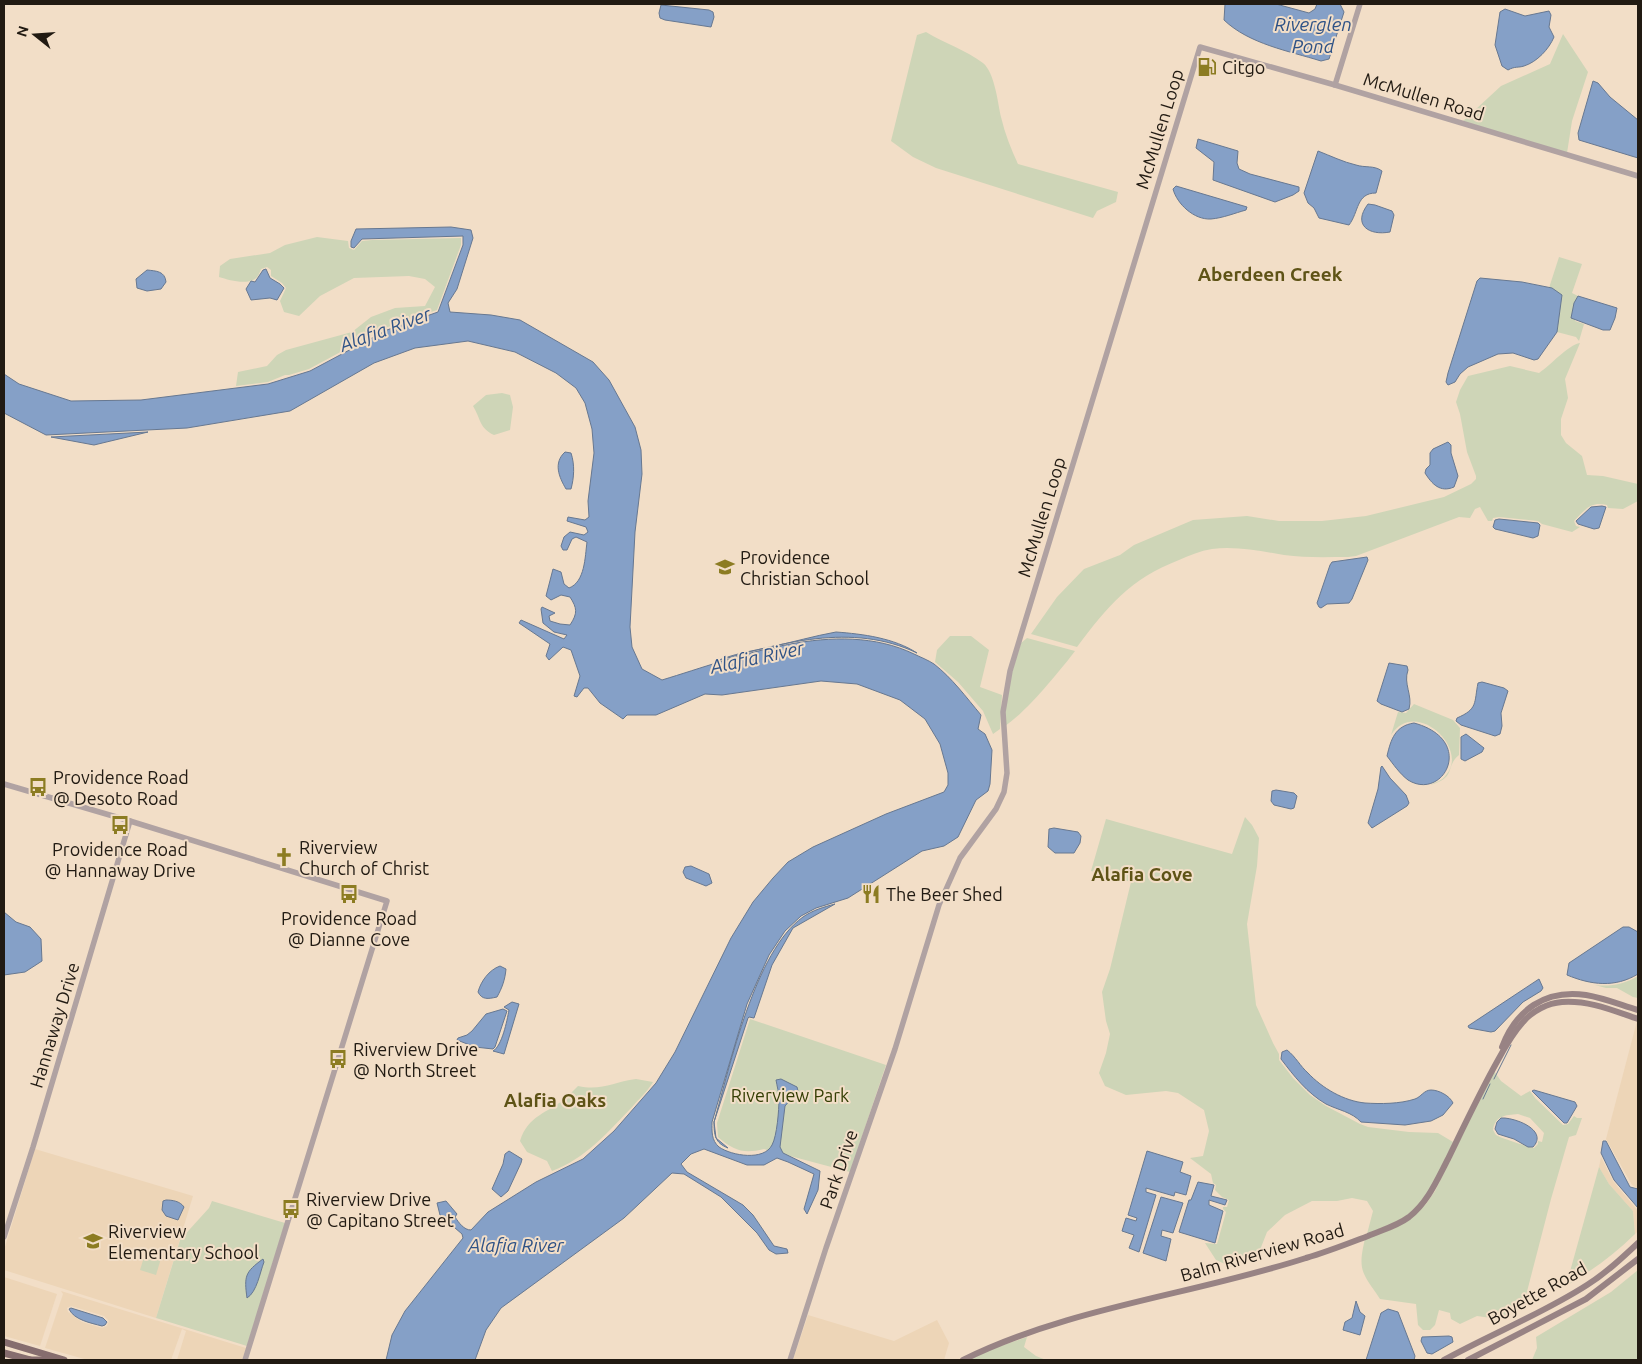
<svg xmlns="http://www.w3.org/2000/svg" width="1642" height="1364" font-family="Ubuntu,sans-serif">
	<rect width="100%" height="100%" fill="#f2dec7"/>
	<g fill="#edd5b7" fill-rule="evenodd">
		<path d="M1637,1021L1638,1187L1637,1188L1632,1185L1606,1139Z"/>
		<path d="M35,1149L193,1196L156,1318L4,1270V1250Z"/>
		<path d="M1601,1157L1613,1181L1638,1211V1231L1635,1234L1633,1211L1609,1184L1599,1167Z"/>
		<path d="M4,1277L57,1294L40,1346L4,1336Z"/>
		<path d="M61,1291L246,1348L242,1360H177L186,1331L182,1329L171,1360H88L45,1348L63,1294ZM71,1306L104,1316L109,1321L107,1326L102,1328L82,1322L68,1312L67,1308Z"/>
		<path d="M808,1315L894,1341L937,1320L949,1343L944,1360H793Z"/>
	</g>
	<g fill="#ced5b7" fill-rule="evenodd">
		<path d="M926,32C944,43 966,50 983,63C995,73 998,104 1001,117C1005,134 1011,149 1018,164L1118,192L1116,202L1097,211L1093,218L936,168L913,157L891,141L917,35Z"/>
		<path d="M1563,34L1588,72L1572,121L1567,153L1463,121L1501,86L1550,64Z"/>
		<path d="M317,237L348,241L349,248L354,250L362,241L372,240L461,238V245L437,310L385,328L309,369L289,375H285L268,382L236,386L238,372L267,366L277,355L286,350L352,332L371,317L395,308L425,306L435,287L425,279L409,276L354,278L320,296L299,316L284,312L280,301L286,288L282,283L271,276V270L267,267L261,269C260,272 258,277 255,279C245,285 229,280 219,277L220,266L230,259L270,253L285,245Z"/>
		<path d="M1559,257L1582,264L1572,293L1578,296L1574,303L1575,321L1584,324L1579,341L1576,337L1557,332L1558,319L1552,288H1549Z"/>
		<path d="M1580,343L1565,379L1568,398L1561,419V435L1566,443L1582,456L1587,475L1603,476L1638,484V501L1623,509L1608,508L1607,505C1590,501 1585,510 1574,521L1576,526L1580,527L1572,532L1542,524L1538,521L1499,517L1493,518L1492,521H1488L1480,507L1475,509L1470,518L1459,517L1356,556L1348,557C1327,557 1305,558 1284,555C1260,551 1236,546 1212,549C1200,551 1190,555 1179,560C1130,579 1108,606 1077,647L1031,634L1057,597L1084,569L1120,555L1134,545L1193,520L1247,516L1279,521H1322L1366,516L1444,497L1471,484L1476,479V476L1467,452L1460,414L1456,402L1460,390L1468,376L1510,366L1539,373C1551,365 1568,345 1580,343Z"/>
		<path d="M502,393L510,395L513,407L510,430L494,435C479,428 481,419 473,406L486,395Z"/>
		<path d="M950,636H971L989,650L980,687L1002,695L1000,729L993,734L983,711L958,682L935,662L937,650Z"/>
		<path d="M1027,638L1075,651C1059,672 1026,712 1005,726V712L1012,672L1021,643Z"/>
		<path d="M1414,704L1453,720L1460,728L1459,755C1445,766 1457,778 1430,785C1436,782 1442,781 1446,775C1470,748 1415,697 1391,735L1398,712L1406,713Z"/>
		<path d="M1245,817L1252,825L1259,838L1257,866L1247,924L1256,1005L1273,1043L1279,1054V1060L1293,1078L1310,1095L1326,1106L1360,1124L1368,1127L1409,1132L1438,1133L1453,1142C1441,1168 1430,1199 1406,1216C1394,1224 1380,1228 1367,1234L1373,1211L1367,1201L1352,1198L1337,1201H1312L1285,1215L1267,1232L1258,1255L1232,1267L1216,1260L1205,1243L1217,1244L1226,1212L1223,1209V1207H1227L1229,1200L1222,1197L1215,1190L1216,1185L1213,1183L1211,1174L1190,1158L1203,1156L1209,1131L1204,1110L1178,1093L1166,1091L1126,1095L1105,1086L1099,1073L1106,1053L1110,1034L1106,1021L1102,992L1110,969L1131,882L1091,871L1106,819L1232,854Z"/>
		<path d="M1638,976V998L1633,997L1617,988H1606L1595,985C1610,987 1625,984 1638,976Z"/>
		<path d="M750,1019L886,1065L850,1172L764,1149C744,1154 734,1151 718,1137L717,1123Z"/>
		<path d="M1494,1071L1501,1081L1521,1096L1530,1091L1535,1098L1563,1125L1568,1124L1574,1116L1577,1118H1582L1576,1135L1569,1137L1551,1199L1523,1307L1515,1312L1505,1311L1507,1316H1501L1498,1313L1491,1318L1477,1316L1460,1324L1451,1319L1450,1313L1439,1310L1435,1325L1430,1330H1423L1418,1325L1416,1304L1380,1299C1363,1273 1357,1272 1365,1239L1395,1228L1426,1204L1435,1191ZM1518,1114L1530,1118L1544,1133L1542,1142L1538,1141V1144L1534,1148C1532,1148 1501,1138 1498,1136C1495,1135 1495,1133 1493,1130C1495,1116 1505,1115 1518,1114Z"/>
		<path d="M636,1079L653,1082C648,1091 639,1099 633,1106C609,1131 585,1159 552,1171L547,1161L527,1152L520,1141C528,1115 548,1113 566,1098C570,1094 574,1090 578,1086C602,1091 613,1082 636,1079Z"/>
		<path d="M1599,1167L1609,1184L1633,1211L1635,1234C1614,1255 1591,1271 1566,1286Z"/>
		<path d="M212,1201L285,1223L247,1346L156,1318L180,1240L209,1208Z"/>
		<path d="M146,1251L162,1255L156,1275L140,1270Z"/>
		<path d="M1638,1270V1360H1532L1537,1348L1536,1337L1611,1292Z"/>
		<path d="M1027,1337L1024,1347L1036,1356L1046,1360H968L989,1350Z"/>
	</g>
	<g fill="#85a0c7" stroke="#677891">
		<path d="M1225,4H1276L1309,13L1315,9L1317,4H1340L1344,12L1329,59L1321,61C1289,51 1249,44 1224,20Z"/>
		<path d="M661,5L709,10L713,12L714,17L711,27L665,20L660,18L659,13Z"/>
		<path d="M1505,9L1525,16L1549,11L1551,15L1549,27L1554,37C1549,49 1537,62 1524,66C1518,68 1515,66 1508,70L1502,66L1495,45L1500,12Z"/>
		<path d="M1593,81L1598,83L1610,97L1638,120V158L1579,140L1578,133Z"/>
		<path d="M1198,139L1238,151L1237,163L1239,169L1250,174L1299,187V191L1293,195L1275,202L1213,180L1214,162L1196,148Z"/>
		<path d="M1318,151C1331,156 1343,162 1356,165C1365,168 1374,165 1382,171L1376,193C1356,193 1359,212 1349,225L1319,218L1314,208L1308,203L1304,193Z"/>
		<path d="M1176,186L1247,207L1246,210C1235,213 1223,218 1211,219C1194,220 1177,204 1173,189Z"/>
		<path d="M1368,204L1375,205L1392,211L1394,215L1390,232C1369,236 1352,225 1368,204Z"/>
		<path d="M451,227L471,230L473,238L457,289L448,303L450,312L491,315L520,320L593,362L609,380L635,427L641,450L642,474L635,532L630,627L632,647L642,669L662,680C738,657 837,617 914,654C920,657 928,660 934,664C952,678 966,697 981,715L978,729L985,734L992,750L990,784L988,791L976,800L958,837L944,846L922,851L848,898L816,908L801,916L785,931L769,955L747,1004L712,1122C712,1131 711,1140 719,1147C732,1156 764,1161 772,1145C777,1136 779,1110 779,1099C779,1093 777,1086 776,1080L781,1079L797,1087L798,1091L785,1106L780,1147L783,1153L820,1171L818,1190L807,1214L804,1209L814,1174L788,1162L777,1158L764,1165H747L704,1149L691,1154L681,1164L687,1172L743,1205L753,1215L774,1246L787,1249L788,1253L776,1254L769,1250L757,1233L721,1197L684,1174L672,1173L624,1218L501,1308L486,1330L475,1360H386L392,1335L405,1311L463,1238L462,1234L440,1215L437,1203L446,1201L457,1214L455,1217C459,1223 464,1230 471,1230L488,1212L536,1182L583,1159L614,1131L656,1083L675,1052L731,938L753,902L773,878L788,862L813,847L886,814L944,792L948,785V773L940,744L925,719L900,700L857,684L821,681L722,695L705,694L656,715H627L623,719L600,703L588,688H584L577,697L574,696L580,676L571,650L563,647L549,660L546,656L550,644L519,623L521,620L564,639L567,635L554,632L543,623L541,609L542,607L555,613L549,616L550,621L560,624L570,625C578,613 577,608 570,597L561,595L551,600L546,596L553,569L561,572L564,584L569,588C585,582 585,557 587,542L576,537L572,539L567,550H563L561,546L564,537L570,532L584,535L588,532L586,527L567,521L568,517L585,520L589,517L588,501L594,453L592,429L585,403L576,388L556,373L515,352L468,341L415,348L374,363L290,411L187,428L46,435L4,413V374L19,384L71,401L141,400L268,384L310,371L387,330L438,312L463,245V236L362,239L354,248L351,247V241L356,229Z"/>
		<path d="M266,269L270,278L280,284L284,288L277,300L270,298L251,300L246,289L251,281L255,282L263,270Z"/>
		<path d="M147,270C156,271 165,271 166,282L161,289L147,291L137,288L136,279Z"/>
		<path d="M1480,278L1522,282L1552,288L1562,295L1557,332L1538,359L1534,360L1513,353L1498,354L1468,367L1460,374L1455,382L1448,385L1446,382L1448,373L1477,281Z"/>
		<path d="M1578,296L1617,308L1615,318L1610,330H1603L1571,318L1574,303Z"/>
		<path d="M148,432L94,445L51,437Z"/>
		<path d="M1448,442L1451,445V453L1458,476L1454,487C1440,493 1432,484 1425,473L1426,469L1430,465V453L1433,449Z"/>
		<path d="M565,452L571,453C575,465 574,478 571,489H566C559,477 553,463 565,452Z"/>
		<path d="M1602,506L1606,507L1599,528L1594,529L1578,524L1576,521L1591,507Z"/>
		<path d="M1499,519L1538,523L1540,525L1538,536L1533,538L1495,529L1493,527L1495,520Z"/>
		<path d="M1367,557L1368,560L1352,599L1349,603L1327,604L1321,608L1319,607L1317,603L1330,565L1332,562Z"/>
		<path d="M836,632C863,634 894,638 917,653C853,622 779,643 714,662C733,654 751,651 771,647C793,642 814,636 836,632Z"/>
		<path d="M1389,663L1407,666L1408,670C1403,684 1413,695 1409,709L1402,712L1381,704L1377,701Z"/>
		<path d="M1482,682L1504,688L1508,691L1501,713L1502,726L1500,734L1495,736L1461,725L1456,721L1457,718C1478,709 1474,703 1478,683Z"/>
		<path d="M1414,723C1477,740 1443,802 1408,780C1400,774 1393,764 1387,756C1391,739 1395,726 1414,723Z"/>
		<path d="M1466,734L1484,748L1482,752L1465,761L1461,759V737Z"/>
		<path d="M1382,766L1390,778L1406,795L1409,803L1407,806L1372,828L1368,823L1378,789L1381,767Z"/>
		<path d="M1276,790L1294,793L1297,796L1294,808L1291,809L1274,805L1271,801L1272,791Z"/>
		<path d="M1054,828L1078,832L1081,836L1080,843L1074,853H1055L1048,847L1049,829Z"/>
		<path d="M691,866L709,874L712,883L706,886L686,878L683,872L685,867Z"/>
		<path d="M835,904L793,928L772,965L754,1018L749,1017L748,1018L714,1122L716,1138L728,1148C715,1143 714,1135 714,1122C730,1066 755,951 803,917C813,910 824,907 835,904Z"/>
		<path d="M4,912L16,922L30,927L41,939L42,961L25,972L4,975Z"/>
		<path d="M1623,927H1629L1638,932V974C1615,988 1591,985 1567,975L1569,963Z"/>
		<path d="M500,966L506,969C505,980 502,988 497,997C488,999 482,1000 478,992C481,981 489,970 500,966Z"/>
		<path d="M1539,979L1543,988L1541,991L1523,1002L1495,1031L1491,1032L1469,1028L1468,1026Z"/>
		<path d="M512,1002L519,1004L504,1054L493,1051C502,1046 507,1021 509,1010L504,1007Z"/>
		<path d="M503,1009L507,1011L495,1047L493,1049L475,1047L457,1040L458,1038L467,1035L472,1031L486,1014Z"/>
		<path d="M1287,1050C1296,1057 1300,1066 1308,1073C1322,1088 1344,1101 1365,1103C1380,1104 1400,1104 1415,1099C1421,1097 1424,1090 1431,1090C1439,1090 1450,1096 1453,1103L1443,1115L1431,1121L1405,1125L1361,1122C1352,1112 1338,1110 1326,1104C1307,1093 1294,1076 1281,1059L1282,1052Z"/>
		<path d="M1534,1090L1575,1102L1577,1106L1567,1123H1564L1532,1091Z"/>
		<path d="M1501,1118C1514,1117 1549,1130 1533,1147H1528L1514,1139L1498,1134L1495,1129L1497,1122Z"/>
		<path d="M1603,1141H1606L1630,1187L1638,1189V1208L1614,1180L1601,1153Z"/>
		<path d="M509,1151L522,1159L521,1163L508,1191L501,1197L492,1189L503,1164L505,1154Z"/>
		<path d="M1147,1151L1183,1162L1180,1172L1191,1176L1186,1195L1175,1192L1174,1196L1146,1188V1192L1156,1195L1139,1252L1129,1248L1134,1235L1122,1231L1126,1218L1136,1221L1137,1218L1128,1215Z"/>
		<path d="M1198,1182L1214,1185L1211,1196L1227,1200L1225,1205L1209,1200V1205L1223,1211L1215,1243L1179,1232L1189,1200H1191Z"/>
		<path d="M1161,1197L1183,1203L1173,1233L1162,1230L1161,1236L1171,1239L1166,1261L1143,1253Z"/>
		<path d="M166,1200C172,1200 180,1201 184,1207L178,1220L166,1216L162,1210L163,1201Z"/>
		<path d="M263,1259L264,1262C260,1272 257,1292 247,1298C244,1276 245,1272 263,1259Z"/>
		<path d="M1356,1301L1360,1312L1365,1316L1360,1335L1343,1330L1345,1322L1352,1318Z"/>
		<path d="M71,1308L103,1318L107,1322L105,1325L102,1326C91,1323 74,1320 69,1309Z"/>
		<path d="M1388,1309L1398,1312L1415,1356L1414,1360H1366L1381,1313Z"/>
		<path d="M1449,1336L1452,1337L1453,1342L1432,1354L1427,1353L1421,1341L1422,1337Z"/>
	</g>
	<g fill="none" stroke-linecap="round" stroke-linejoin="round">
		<g stroke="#677891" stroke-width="1">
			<path d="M1494,1079L1511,1045"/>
			<path d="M1483,1099L1490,1084"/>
		</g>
		<g stroke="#b0a2a2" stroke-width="5.5">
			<path d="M1335,85L1360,4"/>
			<path d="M4,784L130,821L387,901L245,1360"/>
			<path d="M4,1237L33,1147L130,821"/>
			<path d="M790,1360L826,1248L895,1049L939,905L960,858L996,809L1004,792L1007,773L1003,712L1010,671L1200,47L1335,85L1638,176"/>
		</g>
		<g stroke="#988384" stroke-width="6">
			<path d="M1502,1047C1516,1010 1545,989 1586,995C1604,998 1621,1005 1638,1010"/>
			<path d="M963,1360C1070,1307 1192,1295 1306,1258C1327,1252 1347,1244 1368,1236C1382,1230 1397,1226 1409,1217C1428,1202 1437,1180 1448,1159C1464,1126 1480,1092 1498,1060C1505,1047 1513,1033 1523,1022C1532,1011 1548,1003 1562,1002C1589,1000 1614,1011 1638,1019"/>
			<path d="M1444,1360C1491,1334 1542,1314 1587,1285C1606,1273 1622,1258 1638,1243"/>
			<path d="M1468,1360L1586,1299L1638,1259"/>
		</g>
		<g stroke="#866d6e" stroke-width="7">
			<path d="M4,1342L64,1360"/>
			<path d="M4,1353L30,1360"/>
			<path d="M29,1360H46"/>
		</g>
	</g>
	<defs>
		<g id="fuel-bare" transform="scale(1.5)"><path d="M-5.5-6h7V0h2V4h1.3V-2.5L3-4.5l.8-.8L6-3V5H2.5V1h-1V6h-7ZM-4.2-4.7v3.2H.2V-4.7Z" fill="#8c7c22" stroke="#f2dec7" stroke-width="2.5" paint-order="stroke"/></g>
		<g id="school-bare" transform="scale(1.5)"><path d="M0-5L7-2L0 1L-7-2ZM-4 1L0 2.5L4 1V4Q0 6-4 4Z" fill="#8c7c22" stroke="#f2dec7" stroke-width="2.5" paint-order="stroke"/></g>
		<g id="bus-bare" transform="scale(1.5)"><path d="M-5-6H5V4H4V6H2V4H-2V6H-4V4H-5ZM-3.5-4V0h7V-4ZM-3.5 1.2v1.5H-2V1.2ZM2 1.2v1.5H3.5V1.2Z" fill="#8c7c22" stroke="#f2dec7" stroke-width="2.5" paint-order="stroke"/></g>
		<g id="church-bare" transform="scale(1.5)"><path d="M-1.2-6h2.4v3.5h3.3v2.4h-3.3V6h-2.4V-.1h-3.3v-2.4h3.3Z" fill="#8c7c22" stroke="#f2dec7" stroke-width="2.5" paint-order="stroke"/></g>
		<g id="restaurant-bare" transform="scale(1.5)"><path d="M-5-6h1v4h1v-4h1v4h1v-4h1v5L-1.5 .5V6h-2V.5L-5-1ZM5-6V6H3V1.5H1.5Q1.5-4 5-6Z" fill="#8c7c22" stroke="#f2dec7" stroke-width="2.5" paint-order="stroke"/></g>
	</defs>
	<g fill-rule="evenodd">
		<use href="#fuel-bare" x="1207" y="67"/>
		<use href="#school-bare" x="725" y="567"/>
		<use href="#bus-bare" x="38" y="787"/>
		<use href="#bus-bare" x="120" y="825"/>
		<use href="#church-bare" x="284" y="857"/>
		<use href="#bus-bare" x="349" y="894"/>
		<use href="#restaurant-bare" x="871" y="894"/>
		<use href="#bus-bare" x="338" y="1059"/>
		<use href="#bus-bare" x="291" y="1209"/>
		<use href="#school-bare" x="93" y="1241"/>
	</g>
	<g text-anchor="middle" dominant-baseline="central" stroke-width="4" stroke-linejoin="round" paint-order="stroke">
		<g font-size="18" fill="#211a12" stroke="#f2dec7" text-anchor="start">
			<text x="1222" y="67">Citgo</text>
			<text x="740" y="557">Providence<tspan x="740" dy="21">Christian School</tspan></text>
			<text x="53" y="777">Providence Road<tspan x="53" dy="21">@ Desoto Road</tspan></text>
			<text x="299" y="847">Riverview<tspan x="299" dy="21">Church of Christ</tspan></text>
			<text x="120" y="849" text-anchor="middle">Providence Road<tspan x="120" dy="21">@ Hannaway Drive</tspan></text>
			<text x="886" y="894">The Beer Shed</text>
			<text x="349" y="918" text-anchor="middle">Providence Road<tspan x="349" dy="21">@ Dianne Cove</tspan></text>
			<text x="353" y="1049">Riverview Drive<tspan x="353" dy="21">@ North Street</tspan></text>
			<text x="306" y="1199">Riverview Drive<tspan x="306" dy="21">@ Capitano Street</tspan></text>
			<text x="108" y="1231">Riverview<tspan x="108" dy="21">Elementary School</tspan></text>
		</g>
		<g font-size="18" fill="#211a12" stroke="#f2dec7">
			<text transform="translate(1424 96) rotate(17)">McMullen Road</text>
			<text transform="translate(1159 129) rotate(-73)">McMullen Loop</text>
			<text transform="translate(1041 517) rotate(-73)">McMullen Loop</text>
			<text transform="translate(54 1025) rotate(-73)">Hannaway Drive</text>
			<text transform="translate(838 1169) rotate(-71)">Park Drive</text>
			<text transform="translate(1262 1252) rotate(-16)">Balm Riverview Road</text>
			<text transform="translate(1537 1293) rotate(-29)">Boyette Road</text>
		</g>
		<g font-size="18" fill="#353e04" stroke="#f2dec7">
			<text x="790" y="1095">Riverview Park</text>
		</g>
		<g font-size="19" font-style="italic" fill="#2e5286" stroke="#f2dec7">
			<text x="1313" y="24">Riverglen<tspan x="1313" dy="22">Pond</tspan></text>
			<text transform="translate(385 329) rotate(-20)">Alafia River</text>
			<text transform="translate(757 657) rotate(-12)">Alafia River</text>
			<text x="516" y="1245">Alafia River</text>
		</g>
		<g font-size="19" font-weight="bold" fill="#5e5316" stroke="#f2dec7">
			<text x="1270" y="274">Aberdeen Creek</text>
			<text x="1142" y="874">Alafia Cove</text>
			<text x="555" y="1100">Alafia Oaks</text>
		</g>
	</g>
	<rect width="1642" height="1364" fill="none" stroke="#211a12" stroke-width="10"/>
	<g transform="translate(35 35) rotate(287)" stroke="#f2dec7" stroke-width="4" paint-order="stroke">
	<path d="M0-4L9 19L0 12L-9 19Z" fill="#211a12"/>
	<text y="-8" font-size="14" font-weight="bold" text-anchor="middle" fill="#211a12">N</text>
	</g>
</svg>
